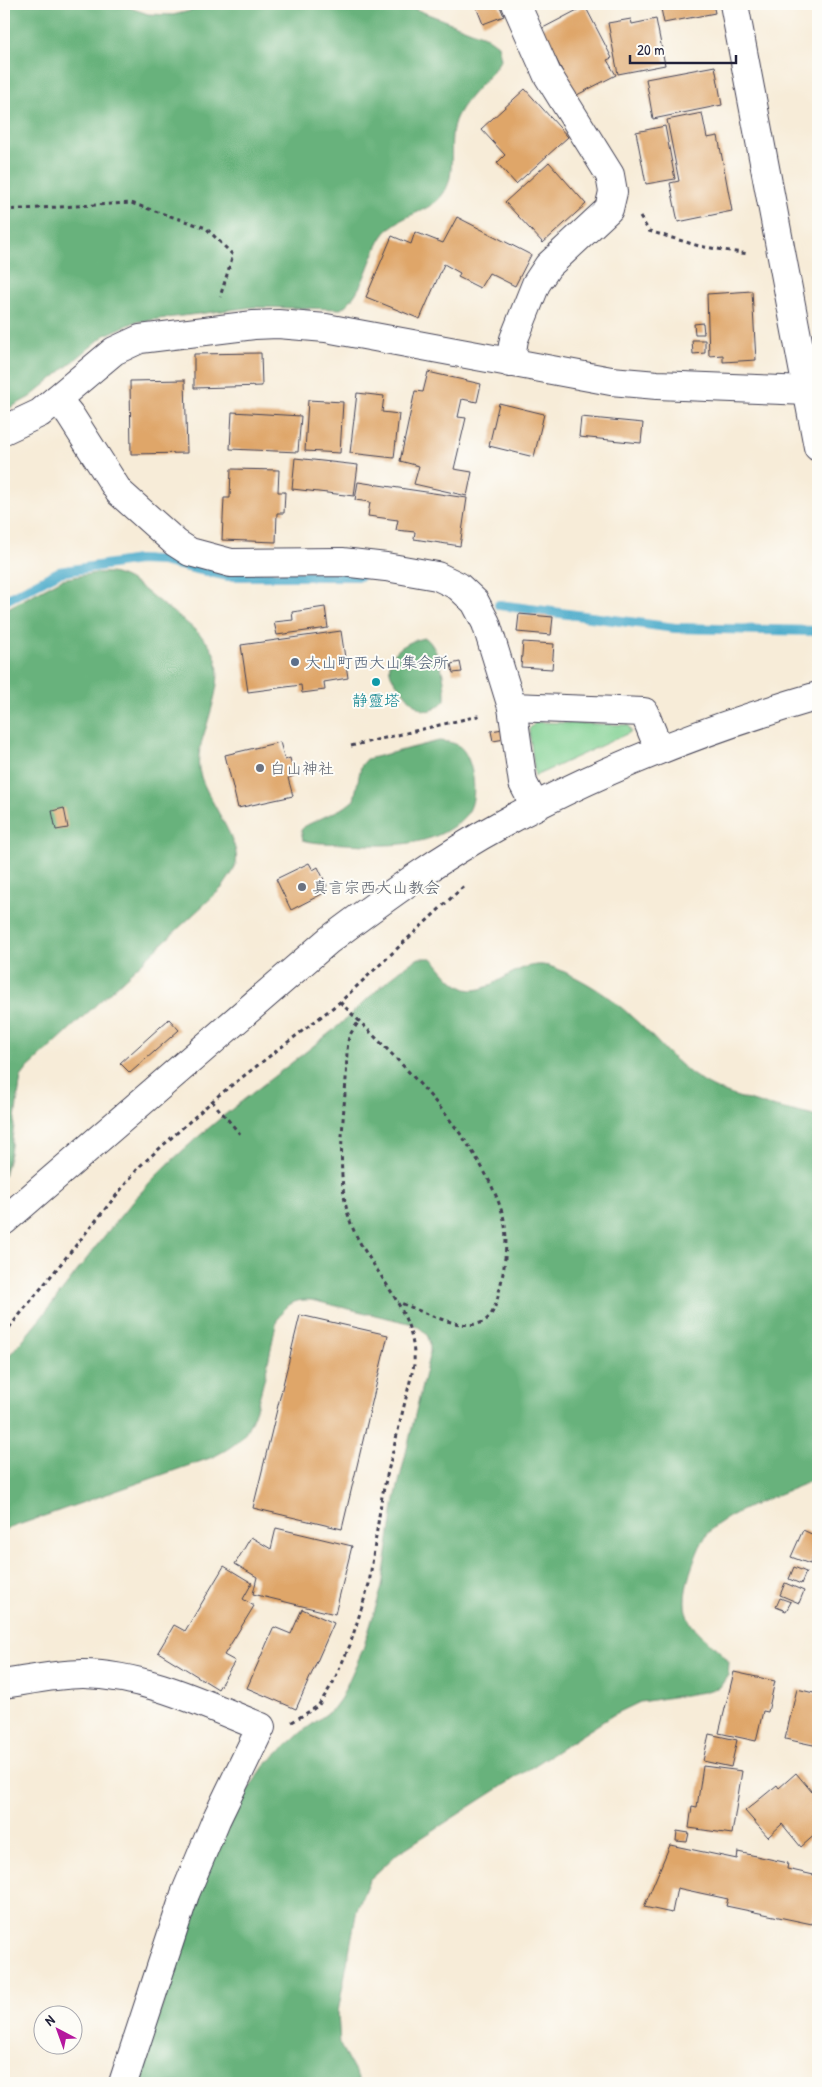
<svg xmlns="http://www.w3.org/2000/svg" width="822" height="2087" font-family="'Patrick Hand','Klee One',sans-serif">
	<rect width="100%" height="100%" fill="#fdfcf7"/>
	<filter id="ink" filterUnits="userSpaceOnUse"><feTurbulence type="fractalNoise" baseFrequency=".02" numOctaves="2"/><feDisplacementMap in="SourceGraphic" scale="10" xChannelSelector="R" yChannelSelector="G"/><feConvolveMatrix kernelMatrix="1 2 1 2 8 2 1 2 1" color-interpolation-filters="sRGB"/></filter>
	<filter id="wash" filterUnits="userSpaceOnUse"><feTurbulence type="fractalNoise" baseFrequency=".0096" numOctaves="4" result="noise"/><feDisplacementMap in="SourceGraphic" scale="20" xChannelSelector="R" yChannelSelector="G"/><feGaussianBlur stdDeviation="1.12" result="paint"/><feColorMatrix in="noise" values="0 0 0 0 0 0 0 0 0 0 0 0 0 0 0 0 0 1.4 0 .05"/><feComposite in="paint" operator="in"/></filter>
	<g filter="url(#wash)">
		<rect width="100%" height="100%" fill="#f7ecd8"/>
		<path fill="#7fd091" stroke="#507966" d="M536,722L628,725L631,732L535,776L529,729Z"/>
		<g fill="#67b27b" stroke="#446a5b">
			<path d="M4,4H119L148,14L173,15L198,9L208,4H402L487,37L498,45L501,59C489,80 468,94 457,116C445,140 459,172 443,194C428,215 398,213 382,237C367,261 365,292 341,309L253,307L135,322L105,335L30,397L4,411Z"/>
			<path d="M96,573C101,573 109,572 115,574C133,578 151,596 166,607C224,650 227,659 206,728C202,740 197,755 199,769C203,795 242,841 236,864C234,872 227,880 223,887L28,1068L21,1077L10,1153L4,1176V610L62,579Z"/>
			<path d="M426,638C440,650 446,682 445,700C426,721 416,707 403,691C398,685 391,678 390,671C386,652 411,639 426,638Z"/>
			<path d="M439,741C448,742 457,742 463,750C474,764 479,801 466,815C436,849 386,846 345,844C331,843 316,844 303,840L301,830L305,826L345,807L354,800L361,766L367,759Z"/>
			<path d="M419,958H432C442,968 452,984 466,989C493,997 519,953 555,968C583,979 610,996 632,1017C656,1038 674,1064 702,1081C731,1100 784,1108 818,1117V1478C792,1490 726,1512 709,1532C699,1544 695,1559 690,1573C686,1588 682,1603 688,1618C696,1636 718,1646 729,1662L728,1675L720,1687L704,1692L640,1702L613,1715L398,1853L369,1880L357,1909L338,2012L340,2045L361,2083H137L197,1898L239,1803L265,1765L303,1731L333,1709L341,1698L363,1649L382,1587L395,1499L430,1352C431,1337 426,1331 413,1324L311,1300C293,1299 286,1305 277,1320C270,1350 261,1407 246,1431C239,1444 226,1450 213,1457L4,1530V1361C58,1303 100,1234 155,1177C209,1122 273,1079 332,1031C359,1009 391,973 419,958Z"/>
		</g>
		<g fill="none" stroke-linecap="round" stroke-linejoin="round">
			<g stroke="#4babca" stroke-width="10">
				<path d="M4,601L59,572L138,560L162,561L228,576H360"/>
				<path d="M499,605L675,628L818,631"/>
			</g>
		</g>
		<g id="blocks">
			<g fill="#dfa669">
				<path d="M475,4H499L504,16L483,24Z"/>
				<path d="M660,4H713L715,13L664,23Z"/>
				<path d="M585,6L612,58L607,60L616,75L575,96L541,29Z"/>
				<path d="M631,19L632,24L656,19L665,65L618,74L608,23Z"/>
				<path d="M715,66L722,105L653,119L646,79Z"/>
				<path d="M525,89L568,137L516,184L497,163L505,155L481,129Z"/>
				<path d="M702,113L707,138L718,136L732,211L678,222L670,183L679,181L667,120Z"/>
				<path d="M665,126L675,179L646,184L636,132Z"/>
				<path d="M549,162L586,204L543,243L505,202Z"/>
				<path d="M457,217L531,255L515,286L489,273L480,288L458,277L460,273L444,264L420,319L366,297L392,236L411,244L415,232L443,243Z"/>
				<path d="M752,291L756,360L723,362V355L709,356L707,294Z"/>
				<path d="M703,323L704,334H695L694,324Z"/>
				<path d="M692,340H705V353L693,354Z"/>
				<path d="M261,353L262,386L194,388V354Z"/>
				<path d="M428,372L481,384L477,402L462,399L458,417L466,418L454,469L472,472L467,496L414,484L419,466L400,461L415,391L423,392Z"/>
				<path d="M185,380L187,453L131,454L130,381Z"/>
				<path d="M357,393L384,396L382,412L399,414L394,458L350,453Z"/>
				<path d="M308,400L343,402L340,453L305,451Z"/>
				<path d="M499,403L544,414L534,457L489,446Z"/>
				<path d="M232,412L301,416L298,452L230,449Z"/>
				<path d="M581,417L643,423L641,443L579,437Z"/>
				<path d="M295,458L358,465L354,496L292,489Z"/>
				<path d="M231,469L279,470L278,492H285L284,513H277L276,542L222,540L224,498H230Z"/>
				<path d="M358,482L467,498L460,546L414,539L415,532L396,530L398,520L368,516L370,502L355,500Z"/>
				<path d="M325,607L328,628L277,635L274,622L293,620L292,612Z"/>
				<path d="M519,614L553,617L551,635L517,632Z"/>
				<path d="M341,631L348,678L324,682L325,690L302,693L301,685L248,692L241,645Z"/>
				<path d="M523,642L554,644L552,669L521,667Z"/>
				<path d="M460,662L462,672L453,673L451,664Z"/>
				<path d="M503,729L505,739L493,741L491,731Z"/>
				<path d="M280,742L285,760L290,758L294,776L288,778L293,796L238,808L225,755Z"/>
				<path d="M64,808L68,828L56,830L52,811Z"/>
				<path d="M309,863L313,870L318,867L327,886L322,889L324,893L291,910L276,879Z"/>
				<path d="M169,1019L179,1030L130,1073L120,1063Z"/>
				<path d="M300,1315L388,1335L342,1529L253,1508Z"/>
				<path d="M276,1528L352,1546L335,1614L253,1594L257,1577L235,1564L251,1537L271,1549Z"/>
				<path d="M803,1530L818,1537V1544L810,1564L791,1557Z"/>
				<path d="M224,1566L252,1583L243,1599L254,1606L224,1655L235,1661L218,1689L158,1652L174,1625L185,1631Z"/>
				<path d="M794,1567L806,1572L801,1584L789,1579Z"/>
				<path d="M785,1583L804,1591L799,1603L780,1595Z"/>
				<path d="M780,1598L791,1602L786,1611L776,1607Z"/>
				<path d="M302,1609L334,1623L296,1709L247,1688L274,1627L291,1634Z"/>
				<path d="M734,1672L775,1681L768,1712L763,1711L756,1741L719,1733Z"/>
				<path d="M797,1689L818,1694V1746L785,1739Z"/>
				<path d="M709,1734L737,1740L731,1767L703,1761Z"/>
				<path d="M703,1766L742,1771L732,1834L689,1828L692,1806L697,1807Z"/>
				<path d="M796,1773L812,1792L818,1787V1832L801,1847L782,1824L768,1837L745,1811L777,1785L779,1788Z"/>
				<path d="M677,1831L689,1833L687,1842L676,1841Z"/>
				<path d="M670,1845L737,1859L738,1852L788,1863L787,1869L818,1876V1897L812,1924L726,1906L728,1899L677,1888L672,1913L644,1907Z"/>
			</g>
		</g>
	</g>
	<g filter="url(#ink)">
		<use href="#blocks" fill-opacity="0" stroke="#424053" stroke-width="1"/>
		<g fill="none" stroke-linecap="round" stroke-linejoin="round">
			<g stroke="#424053" stroke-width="30">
				<g id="minor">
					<path d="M734,4L818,447"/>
					<path d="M510,363L514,339L536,284L548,266L609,209L613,192L610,175L547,74L516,4"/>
					<path d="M57,399L70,415L119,492L176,543L190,552L231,563L342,562L386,567L437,576L458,586L475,602L486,623L512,707L523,783L535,806"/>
					<path d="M4,430L40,413L114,351L140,339L254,325L278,324L326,328L611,381L657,385L808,391L818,389"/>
					<path d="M512,707L644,712L659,749"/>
					<path d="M4,1684C30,1680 57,1674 83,1674C146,1675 204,1704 261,1727L216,1820L185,1894L123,2083"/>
				</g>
			</g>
			<g stroke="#424053" stroke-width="30">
				<path id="tertiary" d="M4,1221L329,940C385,898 441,857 502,824C603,768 708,728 818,696"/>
			</g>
			<g stroke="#424053" stroke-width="3" stroke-dasharray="4 4" stroke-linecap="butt">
				<path d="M142,4C157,9 172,7 186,4"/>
				<path d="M4,210L131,203L206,228L233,255L220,297"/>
				<path d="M640,217L649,231L699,246L748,254"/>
				<path d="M351,746L482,715"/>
				<path d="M340,1002C396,1058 475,1132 501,1209C510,1233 505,1268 499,1292C497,1301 494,1313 487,1319C468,1336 420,1310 398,1302"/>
				<path d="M212,1101L240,1134"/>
				<path d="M4,1334L140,1166L219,1095L340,1002L464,886"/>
				<path d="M292,1722L318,1706L333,1683L350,1645L369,1584L382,1496L414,1365C417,1315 380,1280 358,1239C333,1194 343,1129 346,1079C347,1066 346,1049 349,1037C351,1032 356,1026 359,1021"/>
			</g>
			<use href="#minor" stroke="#fff" stroke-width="28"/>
			<use href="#tertiary" stroke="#fff" stroke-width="28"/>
		</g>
	</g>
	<circle fill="#5c6f8a" stroke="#fdfcf7" stroke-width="2" cx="295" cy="662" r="5"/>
	<circle fill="#0f9aa8" stroke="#fdfcf7" stroke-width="2" cx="376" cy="682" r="5"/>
	<g fill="#6b7280" stroke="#fdfcf7" stroke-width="2">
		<circle cx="260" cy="768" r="5"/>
		<circle cx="302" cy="887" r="5"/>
	</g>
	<g text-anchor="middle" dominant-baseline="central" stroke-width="4" stroke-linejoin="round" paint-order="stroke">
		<g font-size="16" fill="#4e5e75" stroke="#fdfcf7" text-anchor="start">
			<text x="305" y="662">大山町西大山集会所</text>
		</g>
		<g font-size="16" fill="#0d838f" stroke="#fdfcf7">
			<text x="376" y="700">静靈塔</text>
		</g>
		<g font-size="16" fill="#5b616d" stroke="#fdfcf7" text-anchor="start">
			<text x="270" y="768">白山神社</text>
			<text x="312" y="887">真言宗西大山教会</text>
		</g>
	</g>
	<rect width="822" height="2087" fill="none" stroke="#fdfcf7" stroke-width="20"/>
	<g transform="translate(58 2030) rotate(319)"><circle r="24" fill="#fdfcf7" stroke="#a5a5ac"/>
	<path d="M0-4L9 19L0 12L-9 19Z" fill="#b5179e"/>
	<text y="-8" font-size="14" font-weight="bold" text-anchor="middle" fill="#22223b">N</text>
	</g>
	<path d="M630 55v8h106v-8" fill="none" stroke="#22223b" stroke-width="2.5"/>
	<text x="637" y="55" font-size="15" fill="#22223b" stroke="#fdfcf7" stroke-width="4" paint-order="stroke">20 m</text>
</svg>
